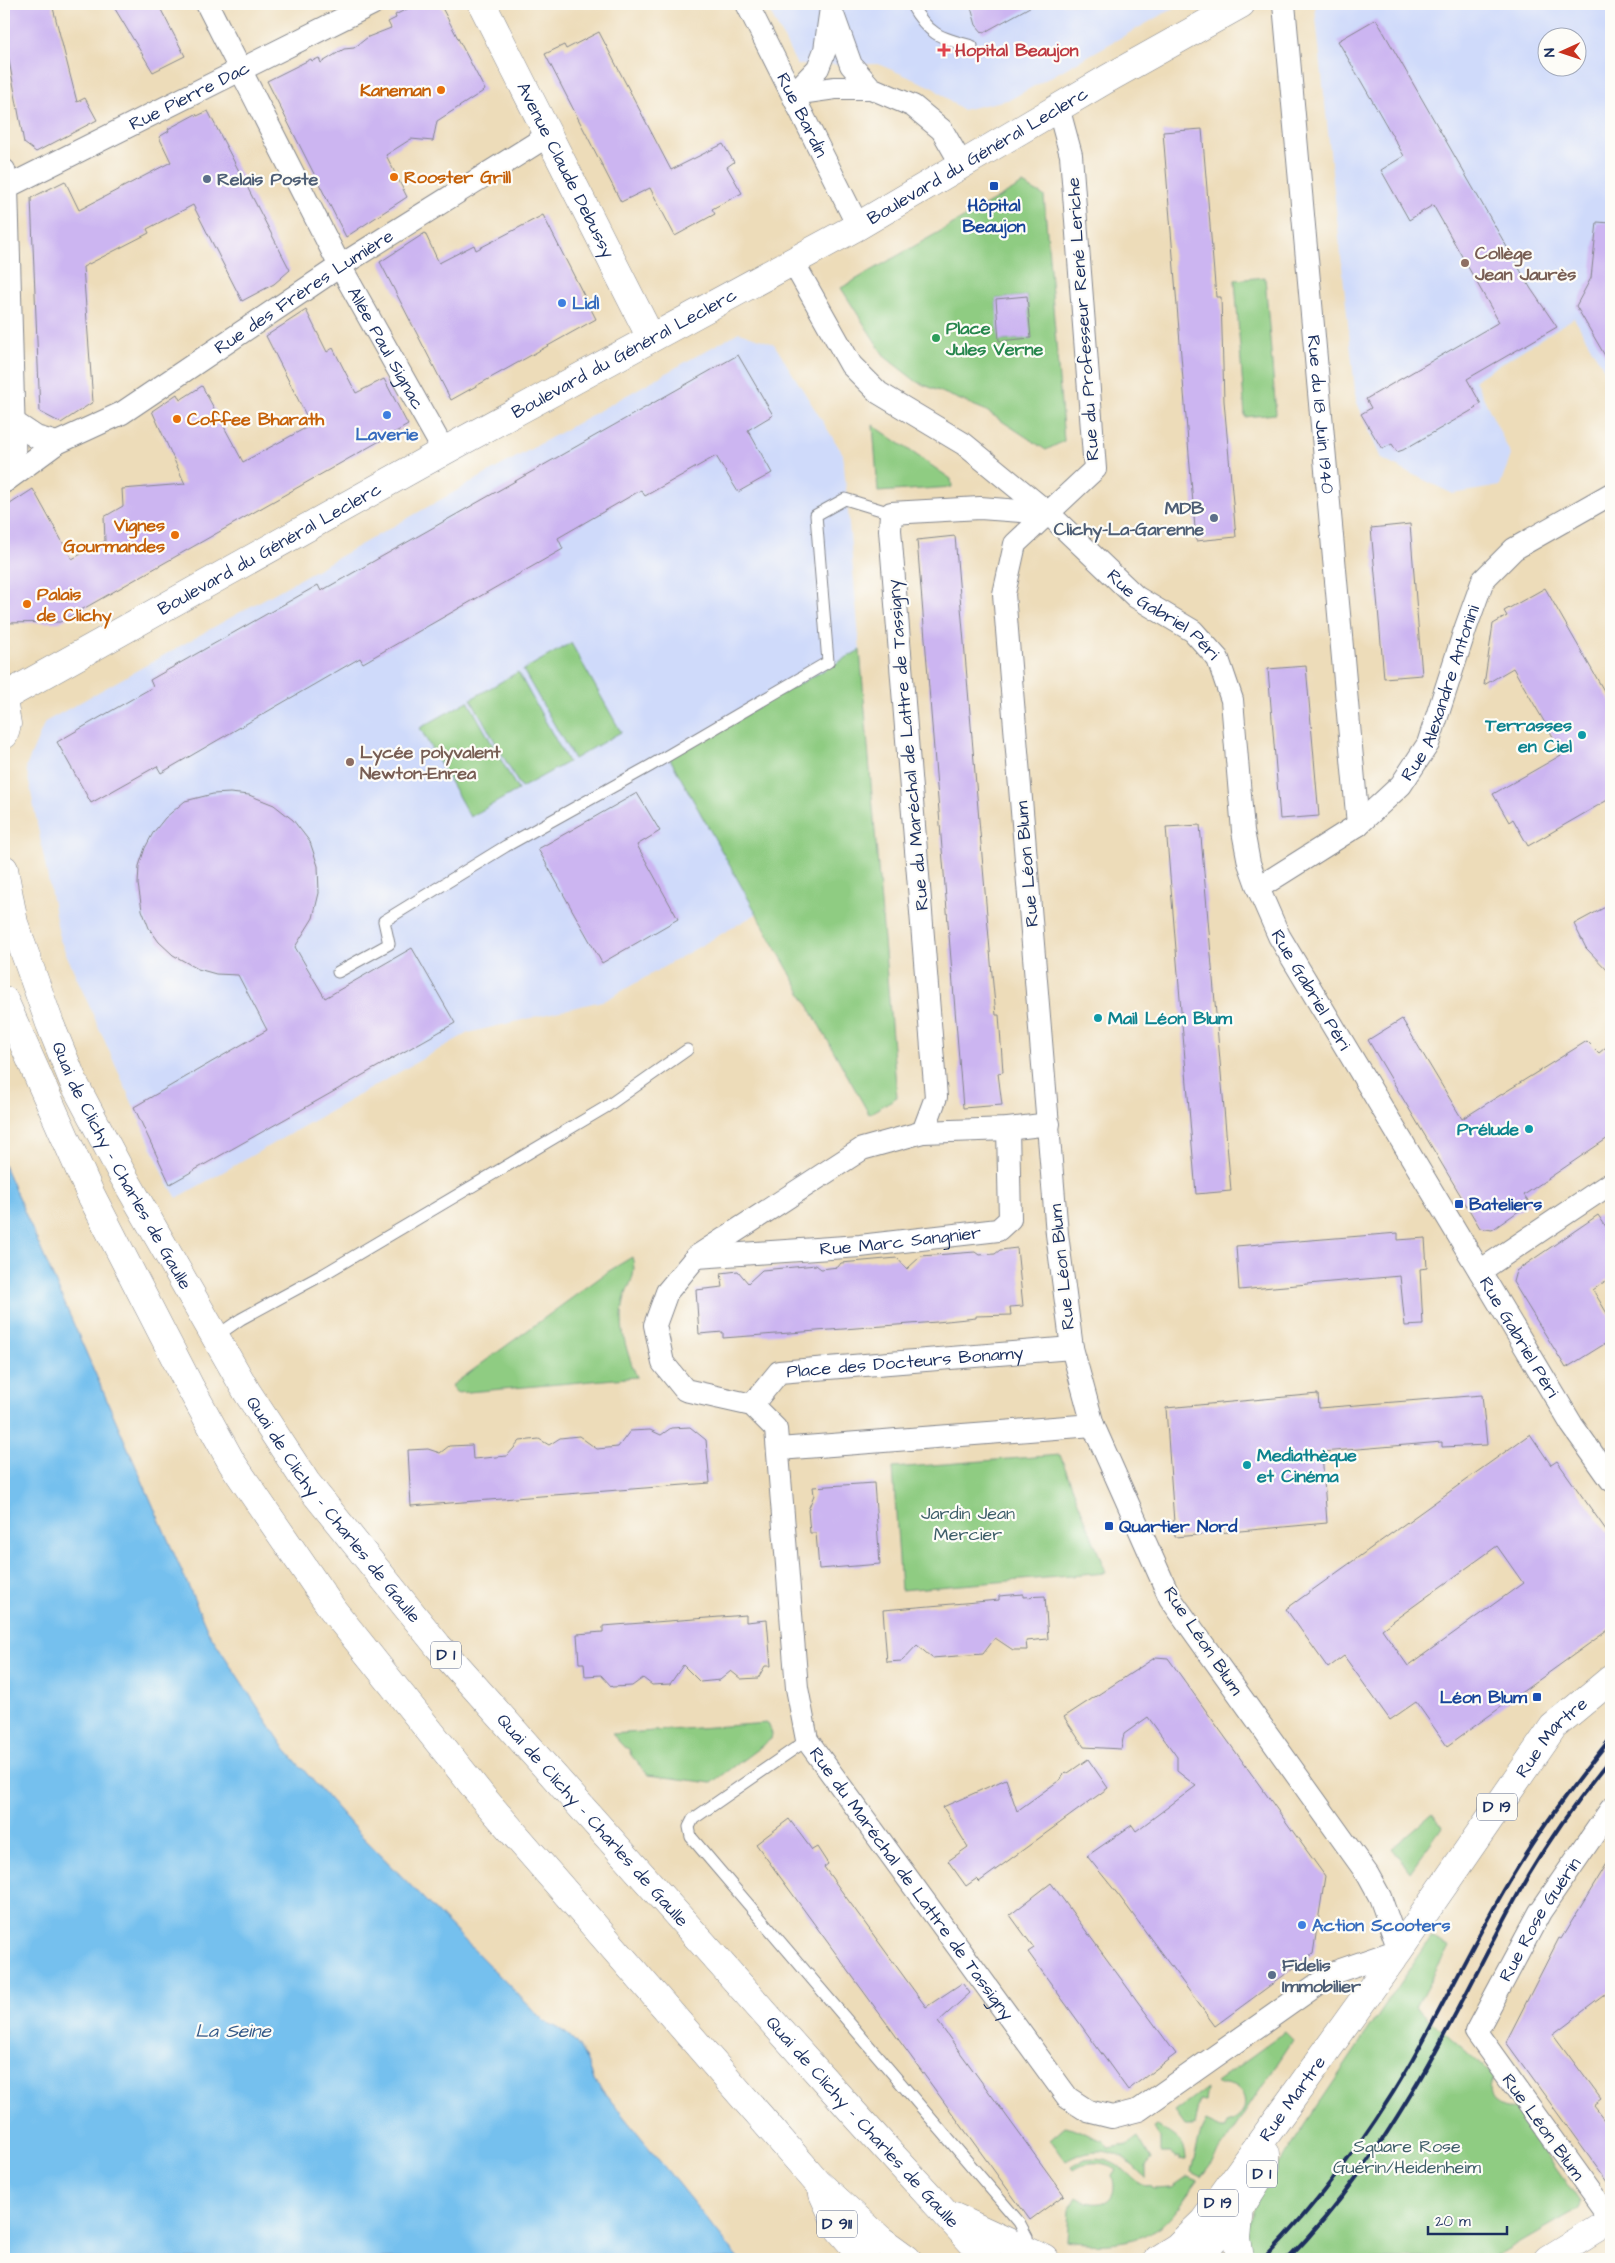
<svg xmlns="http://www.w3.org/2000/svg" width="1615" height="2263" font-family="'Architects Daughter',sans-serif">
	<rect width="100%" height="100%" fill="#fdfcf7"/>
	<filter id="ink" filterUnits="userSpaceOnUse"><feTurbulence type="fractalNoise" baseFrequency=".02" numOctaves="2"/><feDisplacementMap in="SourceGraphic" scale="10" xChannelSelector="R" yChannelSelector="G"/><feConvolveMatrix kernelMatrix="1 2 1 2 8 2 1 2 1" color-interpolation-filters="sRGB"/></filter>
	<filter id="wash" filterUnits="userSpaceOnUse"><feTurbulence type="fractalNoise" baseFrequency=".0096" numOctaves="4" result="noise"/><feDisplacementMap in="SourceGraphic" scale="20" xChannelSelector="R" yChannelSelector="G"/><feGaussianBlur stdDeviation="1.12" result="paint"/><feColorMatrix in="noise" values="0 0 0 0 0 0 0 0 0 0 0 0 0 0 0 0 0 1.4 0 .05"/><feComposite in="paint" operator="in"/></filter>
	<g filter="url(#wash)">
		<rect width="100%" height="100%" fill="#eddcb9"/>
		<g fill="#cfdafa" fill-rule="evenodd">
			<path d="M766,4H1181L1011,99L962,110L932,87L878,64L797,65Z"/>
			<path d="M1321,4H1611V381L1574,318L1475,380L1511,455L1500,486L1453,494L1381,459L1356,400L1315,8ZM1548,38H1578V68H1548Z"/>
			<path d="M739,332L774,344L843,454L860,650L669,757L758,913L606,1000L468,1033L177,1198L168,1184L60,940L26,767L45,722Z"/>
		</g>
		<g fill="#8fcc82" stroke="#557e70" fill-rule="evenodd">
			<path d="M1023,184L1044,196L1064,441L1046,450L985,410L917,382L885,357L841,288ZM1027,296L1030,338L1000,341L996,299Z"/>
			<path d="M1265,277L1276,414L1245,417L1235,280Z"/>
			<path d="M873,425L951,479L952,487L878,492Z"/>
			<path d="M571,643L621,732L574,759L523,670Z"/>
			<path d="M860,650L897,1097L869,1114L669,757Z"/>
			<path d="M518,672L568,762L521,788L471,699Z"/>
			<path d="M468,701L518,790L470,817L420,728Z"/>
			<path d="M632,1257C638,1277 628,1283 624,1301C618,1327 627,1354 637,1377L457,1393L451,1386L609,1271Z"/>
			<path d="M1060,1455L1106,1573L901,1590L893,1468Z"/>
			<path d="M768,1723L772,1734L771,1739L712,1783L648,1775L631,1755L629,1749L624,1747L612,1734Z"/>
			<path d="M1433,1813L1442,1827L1410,1872L1392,1848Z"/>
			<path d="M1431,1938L1449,1947L1416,2007L1495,2077C1483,2094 1495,2112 1515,2109L1580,2202L1579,2208L1491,2259H1246L1245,2231L1262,2188Z"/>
			<path d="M1285,2032L1293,2040L1213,2161L1201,2177L1191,2172L1201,2131L1206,2121L1221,2128H1226L1227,2123C1255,2116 1248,2081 1218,2084L1216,2082Z"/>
			<path d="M1207,2088L1205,2102L1199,2101L1194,2126H1185L1175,2112Z"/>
			<path d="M1065,2126C1071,2126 1096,2139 1105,2141L1108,2148L1127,2145L1138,2137L1151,2159L1146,2166V2178C1140,2173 1135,2167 1128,2162C1108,2146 1087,2149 1066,2161L1050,2139Z"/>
			<path d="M1157,2126C1172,2134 1186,2140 1186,2160L1180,2159V2156L1176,2157L1170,2153H1160V2139L1154,2128Z"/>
			<path d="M1085,2159C1126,2153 1126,2185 1152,2187L1153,2189L1172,2188L1188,2177L1198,2181C1188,2194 1178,2210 1167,2221C1141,2245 1099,2246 1067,2241L1069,2210L1077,2197C1097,2210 1121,2203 1112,2176L1117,2169C1102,2161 1088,2160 1073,2170L1071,2167Z"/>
		</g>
		<path fill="#75c0ee" stroke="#4878a6" d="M4,1165L208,1631L286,1750L358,1832L544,2021C577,2036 582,2047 594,2080L739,2259H4Z"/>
		<g id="blocks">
			<g fill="#ccb5f1" fill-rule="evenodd">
				<path d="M4,4H52L77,102L85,98L97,120L36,152L24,143L4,33Z"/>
				<path d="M112,4H158L185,56L153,72Z"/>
				<path d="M417,4H440L485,90L437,121L433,141L411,139L386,155L407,197L346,237L267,81L311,59L312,61L319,58L321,63L344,49L354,48L368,37L391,28L388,22L396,18L395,15Z"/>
				<path d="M970,4H1035L983,33L976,25Z"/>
				<path d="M1376,19L1531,289L1557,327L1467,379L1481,404L1475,407L1476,408L1403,450L1397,452L1392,444L1382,449L1361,414L1371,408L1366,399L1499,322L1433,205L1409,220L1381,170L1404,156L1338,41Z"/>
				<path d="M599,32L671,170L723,144L734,162L727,167L742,193L712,209L715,214L675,236L650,188L621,202L545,54L564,45L566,49Z"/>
				<path d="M208,111L290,270L274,284L242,301L193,205L147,229L149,233L83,267L93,402L61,423L40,412L31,198L65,181L79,210L171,162L159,137L169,131L168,129L196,114L197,116Z"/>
				<path d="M1202,129L1216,297H1221L1224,401L1236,537L1196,541L1163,132Z"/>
				<path d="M543,215L596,319L451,400L380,262L425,233L439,263L474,245L476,250Z"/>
				<path d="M1597,222L1611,223V366L1576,306L1591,278Z"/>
				<path d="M1027,296L1031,338L999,341L996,299Z"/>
				<path d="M306,310L327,352L333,348L356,393L384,379L408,425L60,622L5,623L4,508L33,489L72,559L105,541L104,517L123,506L122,489L185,484L152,411L177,394L180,400L202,386L243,462L311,425L266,336Z"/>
				<path d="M738,355L773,415L748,430L772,473L738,492L716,456L645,496L641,490L558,538L563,549L363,663L360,658L161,773L157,766L91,803L57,742L153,687L150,680L318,585L321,591Z"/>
				<path d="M1410,524L1422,675L1384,678L1371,528Z"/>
				<path d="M955,536L992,974L996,1015H999L1003,1072L998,1073L1002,1105L963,1108L917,540Z"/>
				<path d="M1545,588L1611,703V798L1528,846L1513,819L1509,822L1493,794L1563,754L1513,668L1484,685L1493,624L1507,616L1504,611Z"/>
				<path d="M1306,666L1319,816L1280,819L1268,669Z"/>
				<path d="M230,793L249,795L274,805L293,820L310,842L318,866L319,893L313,918L295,947L325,998L412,948L455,1023L170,1184L134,1107L267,1030L238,975L216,974L198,969L173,955L159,942L149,928L142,910L138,884L139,866L145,848L153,833L165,818L185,801L213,794Z"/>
				<path d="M637,793L660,831L637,845L678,919L602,963L538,849Z"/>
				<path d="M1200,825L1231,1191L1196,1194L1166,827Z"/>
				<path d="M1611,904V974L1586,948L1574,924Z"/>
				<path d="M1402,1019L1462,1119L1587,1041L1599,1053L1611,1043V1136L1524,1195L1530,1203L1492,1230L1480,1228L1368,1040Z"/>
				<path d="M1598,1215L1611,1234V1277L1593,1290L1611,1320V1340L1566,1368L1513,1282L1516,1271Z"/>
				<path d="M1398,1233V1240L1425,1238L1427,1268L1420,1269L1423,1325L1405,1326L1400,1276L1239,1290L1236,1246Z"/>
				<path d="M1017,1248L1023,1306L1010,1307L1011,1315L976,1316V1318L937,1322L723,1338V1332L699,1334L696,1290L723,1287L721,1273L738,1271L748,1283L762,1270L816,1265L821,1269L838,1267L841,1263L897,1258L907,1269L921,1256L975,1252L979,1255L995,1254L1000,1250Z"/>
				<path d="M1318,1394L1319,1408L1482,1395L1487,1445L1442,1447V1442L1322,1452L1327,1523L1175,1537L1166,1408Z"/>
				<path d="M690,1427L706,1440L710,1483L411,1506L408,1450L428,1449L440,1453L449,1446L472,1445L473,1459L507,1456L520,1441L539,1439L549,1445L560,1438L579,1436L597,1449L618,1447L630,1431L650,1430L661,1435L671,1428Z"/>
				<path d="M1530,1434L1551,1465L1557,1461L1611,1537V1628L1447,1746L1416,1702L1390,1720L1344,1656L1328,1668L1286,1609ZM1497,1546L1523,1583L1408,1666L1382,1629Z"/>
				<path d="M874,1483L880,1564L819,1569L816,1533H810L808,1510L814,1495L813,1487Z"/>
				<path d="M1023,1594V1597L1045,1596L1048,1639L1026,1641L1027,1650H1013L995,1638L983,1654L932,1658L917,1645L902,1661L887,1662L883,1610L999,1600V1596Z"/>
				<path d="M746,1615V1622L767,1620L771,1666H765L758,1678L741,1679L731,1671L720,1680L700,1682L683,1665L670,1684L652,1685L643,1678L632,1686L612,1687L601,1675L585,1676L584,1663H579L577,1634L603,1632V1626Z"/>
				<path d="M1156,1657L1168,1658L1325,1876L1313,1954L1215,2026L1120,1897L1087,1856L1132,1825L1136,1831L1196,1786L1177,1771V1757L1148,1717L1124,1734L1121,1749L1084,1747L1064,1717Z"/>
				<path d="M1088,1759L1108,1788L979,1882L976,1879L966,1886L948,1861L968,1847L943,1807L1006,1779L1017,1811L1061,1779L1063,1774L1068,1773Z"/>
				<path d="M789,1819L812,1850L817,1847L828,1864L824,1867L926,2007L962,1983L970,1993L938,2022L1064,2195L1030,2220L756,1844Z"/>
				<path d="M1611,1857V1990L1553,2034L1601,2099L1593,2105L1611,2128V2187L1506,2042L1559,1938L1561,1939Z"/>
				<path d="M1051,1883L1176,2054L1128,2090L1028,1952L1034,1948L1010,1915Z"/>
			</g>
		</g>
	</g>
	<g filter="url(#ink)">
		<use href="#blocks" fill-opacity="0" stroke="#84868c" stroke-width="1"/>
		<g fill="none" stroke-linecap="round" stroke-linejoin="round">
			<g stroke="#84868c" stroke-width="13">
				<g id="lane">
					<path d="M911,4C928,34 939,38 972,46"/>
					<path d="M338,972L389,944L384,921L506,846L650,766L828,662L816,515L845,499L891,513"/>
					<path d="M215,1337L241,1319L324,1274L606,1107L687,1050"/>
					<path d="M807,1740L693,1819L689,1827L691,1837L1019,2222L1027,2237L1018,2244"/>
				</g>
			</g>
			<g stroke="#84868c" stroke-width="24">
				<g id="street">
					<path id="s1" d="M207,4L340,266L444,451"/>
					<path id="s2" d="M747,4L858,226"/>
					<path id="s3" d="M1284,4L1358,825"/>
					<path d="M832,12L851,65L871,88"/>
					<path d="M793,94L835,88H871L913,106L942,130L962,165"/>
					<path d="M793,94L818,68L825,50L831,8"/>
					<path d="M4,170L7,187L15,473"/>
					<path id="s4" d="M7,187L372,4"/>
					<path id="s5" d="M793,262L851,365L879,393L964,444L1048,513L1136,597L1193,631L1218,659L1232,700L1243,831L1249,863L1258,888L1279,936L1572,1425L1611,1480"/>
					<path d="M15,423L36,437L57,443"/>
					<path id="s6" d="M4,482L57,443L122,413L340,266L549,135"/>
					<path id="s7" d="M1258,888L1358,825L1401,785L1428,744L1466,627L1483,580L1514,549L1611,494"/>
					<path id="s8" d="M1049,1124L1008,1129L923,1132L862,1149L696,1257L667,1292L655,1325L663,1363L685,1390L752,1405L776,1429L797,1688L807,1740L1068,2098L1088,2111L1112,2117L1139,2110L1335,1972L1399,1950L1380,1897L1368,1875L1170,1598L1093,1425L1072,1348L1057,1234L1004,594L1015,544L1095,469L1071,155L1058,107"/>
					<path d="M923,1132L936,1097L890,530L891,513L980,508L1048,513"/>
					<path id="s9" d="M697,1257L860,1246L998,1230L1010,1219L1008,1129"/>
					<path d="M1480,1271L1611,1183"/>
					<path id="s10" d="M752,1405L779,1372L1072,1348"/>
					<path d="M779,1449L1093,1425"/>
					<path id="s11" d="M1611,2220L1476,2032L1540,1912L1611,1809"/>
				</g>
			</g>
			<g stroke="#84868c" stroke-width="29">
				<g id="secondary">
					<path id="s12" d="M482,4L651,338"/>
					<path id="s13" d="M4,697L444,451L858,226L1107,79L1241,4"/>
				</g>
			</g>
			<g stroke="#84868c" stroke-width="29">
				<g id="primary">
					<path d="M4,706L7,724L4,735"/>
					<path id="s14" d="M4,869L14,923L50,1024L74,1083L121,1172L247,1392L306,1482L438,1646L860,2120L987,2259"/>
					<path d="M4,1000L90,1193L189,1385L232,1463L333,1610L484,1799L818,2183L881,2240L907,2259"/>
					<path d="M823,2194L839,2229L865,2259"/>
					<path d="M1240,2208L1237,2238L1240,2259"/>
					<path d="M954,2217L1045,2259"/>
					<path id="s15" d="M1158,2259L1177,2247L1204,2221L1399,1950L1553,1727L1611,1679"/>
					<path d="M1197,2259L1240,2208L1266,2167V2154"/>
					<path d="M1548,2259L1611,2220"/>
				</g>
			</g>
			<use href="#lane" stroke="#fff" stroke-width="11"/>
			<use href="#street" stroke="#fff" stroke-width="22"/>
			<use href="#secondary" stroke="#fff" stroke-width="28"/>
			<use href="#primary" stroke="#fff" stroke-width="28"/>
			<g stroke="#1b2f5e" stroke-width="4">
				<path d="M1264,2259C1320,2201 1368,2136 1409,2066C1446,2001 1477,1933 1516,1870C1544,1823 1577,1780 1611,1738"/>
				<path d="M1288,2259C1342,2204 1383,2142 1421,2077C1459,2011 1491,1942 1528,1876C1552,1835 1580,1796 1611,1759"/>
			</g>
		</g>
	</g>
	<path fill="#e0444e" stroke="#fdfcf7" stroke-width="2" d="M941.5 42.5h5v5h5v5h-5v5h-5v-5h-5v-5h5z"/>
	<g fill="#e8710a" stroke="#fdfcf7" stroke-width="2">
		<circle cx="441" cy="90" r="5"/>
		<circle cx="394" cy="177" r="5"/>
		<circle cx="177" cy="419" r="5"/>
		<circle cx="175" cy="535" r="5"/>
		<circle cx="27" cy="604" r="5"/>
	</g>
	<g fill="#5c6f8a" stroke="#fdfcf7" stroke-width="2">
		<circle cx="207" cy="179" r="5"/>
		<circle cx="1214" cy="518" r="5"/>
		<circle cx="1272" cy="1975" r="5"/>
	</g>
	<g fill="#1a4fb4" stroke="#fdfcf7" stroke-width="2">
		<rect x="989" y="181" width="10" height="10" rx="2.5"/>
		<rect x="1454" y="1199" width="10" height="10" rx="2.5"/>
		<rect x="1104" y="1521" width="10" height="10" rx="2.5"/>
		<rect x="1532" y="1692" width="10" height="10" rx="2.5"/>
	</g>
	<g fill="#8d6e63" stroke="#fdfcf7" stroke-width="2">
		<circle cx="1465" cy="263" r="5"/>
		<circle cx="350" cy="762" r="5"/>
	</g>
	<g fill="#3f7fe0" stroke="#fdfcf7" stroke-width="2">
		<circle cx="562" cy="303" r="5"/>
		<circle cx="387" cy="415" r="5"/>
		<circle cx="1302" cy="1925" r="5"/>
	</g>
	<circle fill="#2e9e5b" stroke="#fdfcf7" stroke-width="2" cx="936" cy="338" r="5"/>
	<g fill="#0f9aa8" stroke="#fdfcf7" stroke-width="2">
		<circle cx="1582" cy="735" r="5"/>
		<circle cx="1098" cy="1018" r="5"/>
		<circle cx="1529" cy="1129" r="5"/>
		<circle cx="1247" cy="1465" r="5"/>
	</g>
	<g text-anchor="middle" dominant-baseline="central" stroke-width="4.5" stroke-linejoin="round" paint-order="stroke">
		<g fill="#fdfcf7" stroke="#5f6c8c" stroke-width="1">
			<rect x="431" y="1641.5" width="30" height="27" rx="4"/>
			<rect x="1477" y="1793.5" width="40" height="27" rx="4"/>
			<rect x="1247" y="2160.5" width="30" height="27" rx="4"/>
			<rect x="1198" y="2189.5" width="40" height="27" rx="4"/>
			<rect x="817" y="2210.5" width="40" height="27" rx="4"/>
		</g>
		<g font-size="16" font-weight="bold" fill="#1b2f5e">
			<text x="446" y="1655">D 1</text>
			<text x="1497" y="1807">D 19</text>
			<text x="1262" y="2174">D 1</text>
			<text x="1218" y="2203">D 19</text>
			<text x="837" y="2224">D 911</text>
		</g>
		<g font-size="18" font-weight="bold" fill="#be3a42" stroke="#fdfcf7" text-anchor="start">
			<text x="955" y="50">Hopital Beaujon</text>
		</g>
		<g font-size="18" font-weight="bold" fill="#c56008" stroke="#fdfcf7" text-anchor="start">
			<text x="431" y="90" text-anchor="end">Kaneman</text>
			<text x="404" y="177">Rooster Grill</text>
			<text x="187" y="419">Coffee Bharath</text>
			<text x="165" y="525" text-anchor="end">Vignes<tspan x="165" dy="21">Gourmandes</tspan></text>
			<text x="37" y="594">Palais<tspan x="37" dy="21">de Clichy</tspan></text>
		</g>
		<g font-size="18" fill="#1b2f5e" stroke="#fdfcf7">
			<text stroke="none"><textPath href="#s4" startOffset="204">Rue Pierre Dac</textPath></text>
			<text stroke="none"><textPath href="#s2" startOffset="124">Rue Bardin</textPath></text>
			<text stroke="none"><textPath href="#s13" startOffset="1114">Boulevard du Général Leclerc</textPath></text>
			<text stroke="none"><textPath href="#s12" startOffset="186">Avenue Claude Debussy</textPath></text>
			<text stroke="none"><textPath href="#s6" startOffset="356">Rue des Frères Lumière</textPath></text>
			<text transform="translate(1083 319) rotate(-94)">Rue du Professeur René Leriche</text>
			<text stroke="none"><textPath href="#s1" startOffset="388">Allée Paul Signac</textPath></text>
			<text stroke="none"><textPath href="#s13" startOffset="709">Boulevard du Général Leclerc</textPath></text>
			<text stroke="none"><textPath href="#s3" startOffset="412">Rue du 18 Juin 1940</textPath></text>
			<text stroke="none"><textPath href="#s13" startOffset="304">Boulevard du Général Leclerc</textPath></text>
			<text stroke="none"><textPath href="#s5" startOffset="520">Rue Gabriel Péri</textPath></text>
			<text stroke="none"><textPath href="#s7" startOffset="278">Rue Alexandre Antonini</textPath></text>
			<text transform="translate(908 745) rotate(-95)">Rue du Maréchal de Lattre de Tassigny</text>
			<text transform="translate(1027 864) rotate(-95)">Rue Léon Blum</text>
			<text stroke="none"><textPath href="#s5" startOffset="940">Rue Gabriel Péri</textPath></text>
			<text stroke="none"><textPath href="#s14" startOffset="321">Quai de Clichy - Charles de Gaulle</textPath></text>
			<text stroke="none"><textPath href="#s9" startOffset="204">Rue Marc Sangnier</textPath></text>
			<text transform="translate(1062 1267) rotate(-96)">Rue Léon Blum</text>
			<text stroke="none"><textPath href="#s5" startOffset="1345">Rue Gabriel Péri</textPath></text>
			<text stroke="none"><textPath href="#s10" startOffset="169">Place des Docteurs Bonamy</textPath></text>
			<text stroke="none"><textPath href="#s14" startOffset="726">Quai de Clichy - Charles de Gaulle</textPath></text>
			<text transform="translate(1203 1641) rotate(56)">Rue Léon Blum</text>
			<text stroke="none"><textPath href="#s15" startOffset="656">Rue Martre</textPath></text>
			<text stroke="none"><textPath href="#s14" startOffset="1131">Quai de Clichy - Charles de Gaulle</textPath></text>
			<text stroke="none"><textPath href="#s8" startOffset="1135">Rue du Maréchal de Lattre de Tassigny</textPath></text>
			<text stroke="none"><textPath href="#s11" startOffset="361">Rue Rose Guérin</textPath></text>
			<text stroke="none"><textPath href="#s15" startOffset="211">Rue Martre</textPath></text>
			<text stroke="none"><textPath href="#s14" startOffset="1536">Quai de Clichy - Charles de Gaulle</textPath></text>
			<text transform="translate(1543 2127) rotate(54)">Rue Léon Blum</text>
		</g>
		<g font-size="18" font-weight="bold" fill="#4e5e75" stroke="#fdfcf7" text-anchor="start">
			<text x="217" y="179">Relais Poste</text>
			<text x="1204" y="508" text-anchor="end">MDB<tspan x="1204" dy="21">Clichy-La-Garenne</tspan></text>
			<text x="1282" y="1965">Fidelis<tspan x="1282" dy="21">Immobilier</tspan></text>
		</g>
		<g font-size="18" font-weight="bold" fill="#164399" stroke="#fdfcf7" text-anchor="start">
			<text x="994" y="205" text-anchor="middle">Hôpital<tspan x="994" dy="21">Beaujon</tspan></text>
			<text x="1469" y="1204">Bateliers</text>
			<text x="1119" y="1526">Quartier Nord</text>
			<text x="1527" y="1697" text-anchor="end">Léon Blum</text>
		</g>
		<g font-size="18" font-weight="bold" fill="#785e54" stroke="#fdfcf7" text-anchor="start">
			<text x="1475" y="253">Collège<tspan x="1475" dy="21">Jean Jaurès</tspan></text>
			<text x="360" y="752">Lycée polyvalent<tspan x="360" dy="21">Newton-Enrea</tspan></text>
		</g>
		<g font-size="18" font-weight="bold" fill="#366cbe" stroke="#fdfcf7" text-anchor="start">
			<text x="572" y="303">Lidl</text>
			<text x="387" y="434" text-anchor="middle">Laverie</text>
			<text x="1312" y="1925">Action Scooters</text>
		</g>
		<g font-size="18" font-weight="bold" fill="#27864d" stroke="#fdfcf7" text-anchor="start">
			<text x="946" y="328">Place<tspan x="946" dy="21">Jules Verne</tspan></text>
		</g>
		<g font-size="18" font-weight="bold" fill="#0d838f" stroke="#fdfcf7" text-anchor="end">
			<text x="1572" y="725">Terrasses<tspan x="1572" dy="21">en Ciel</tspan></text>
			<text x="1108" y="1018" text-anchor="start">Mail Léon Blum</text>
			<text x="1519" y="1129">Prélude</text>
			<text x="1257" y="1455" text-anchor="start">Mediathèque<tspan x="1257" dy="21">et Cinéma</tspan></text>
		</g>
		<g font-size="18" fill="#3e5e69" stroke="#fdfcf7">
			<text x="968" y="1513">Jardin Jean<tspan x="968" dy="21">Mercier</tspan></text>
			<text x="1407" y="2146">Square Rose<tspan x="1407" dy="21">Guérin/Heidenheim</tspan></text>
		</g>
		<g font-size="19" font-style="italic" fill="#365a89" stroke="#fdfcf7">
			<text x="233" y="2031">La Seine</text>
		</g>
	</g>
	<rect width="1615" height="2263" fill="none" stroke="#fdfcf7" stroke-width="20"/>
	<g transform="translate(1562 52) rotate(267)"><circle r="24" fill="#fdfcf7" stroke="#a3aaba"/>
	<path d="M0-4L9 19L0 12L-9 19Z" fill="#c8321e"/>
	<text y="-8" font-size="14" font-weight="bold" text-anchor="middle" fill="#1b2f5e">N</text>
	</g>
	<path d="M1428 2226v8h79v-8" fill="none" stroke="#1b2f5e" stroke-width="2.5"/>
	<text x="1435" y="2226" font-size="15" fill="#1b2f5e" stroke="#fdfcf7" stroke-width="4" paint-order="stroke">20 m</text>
</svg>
